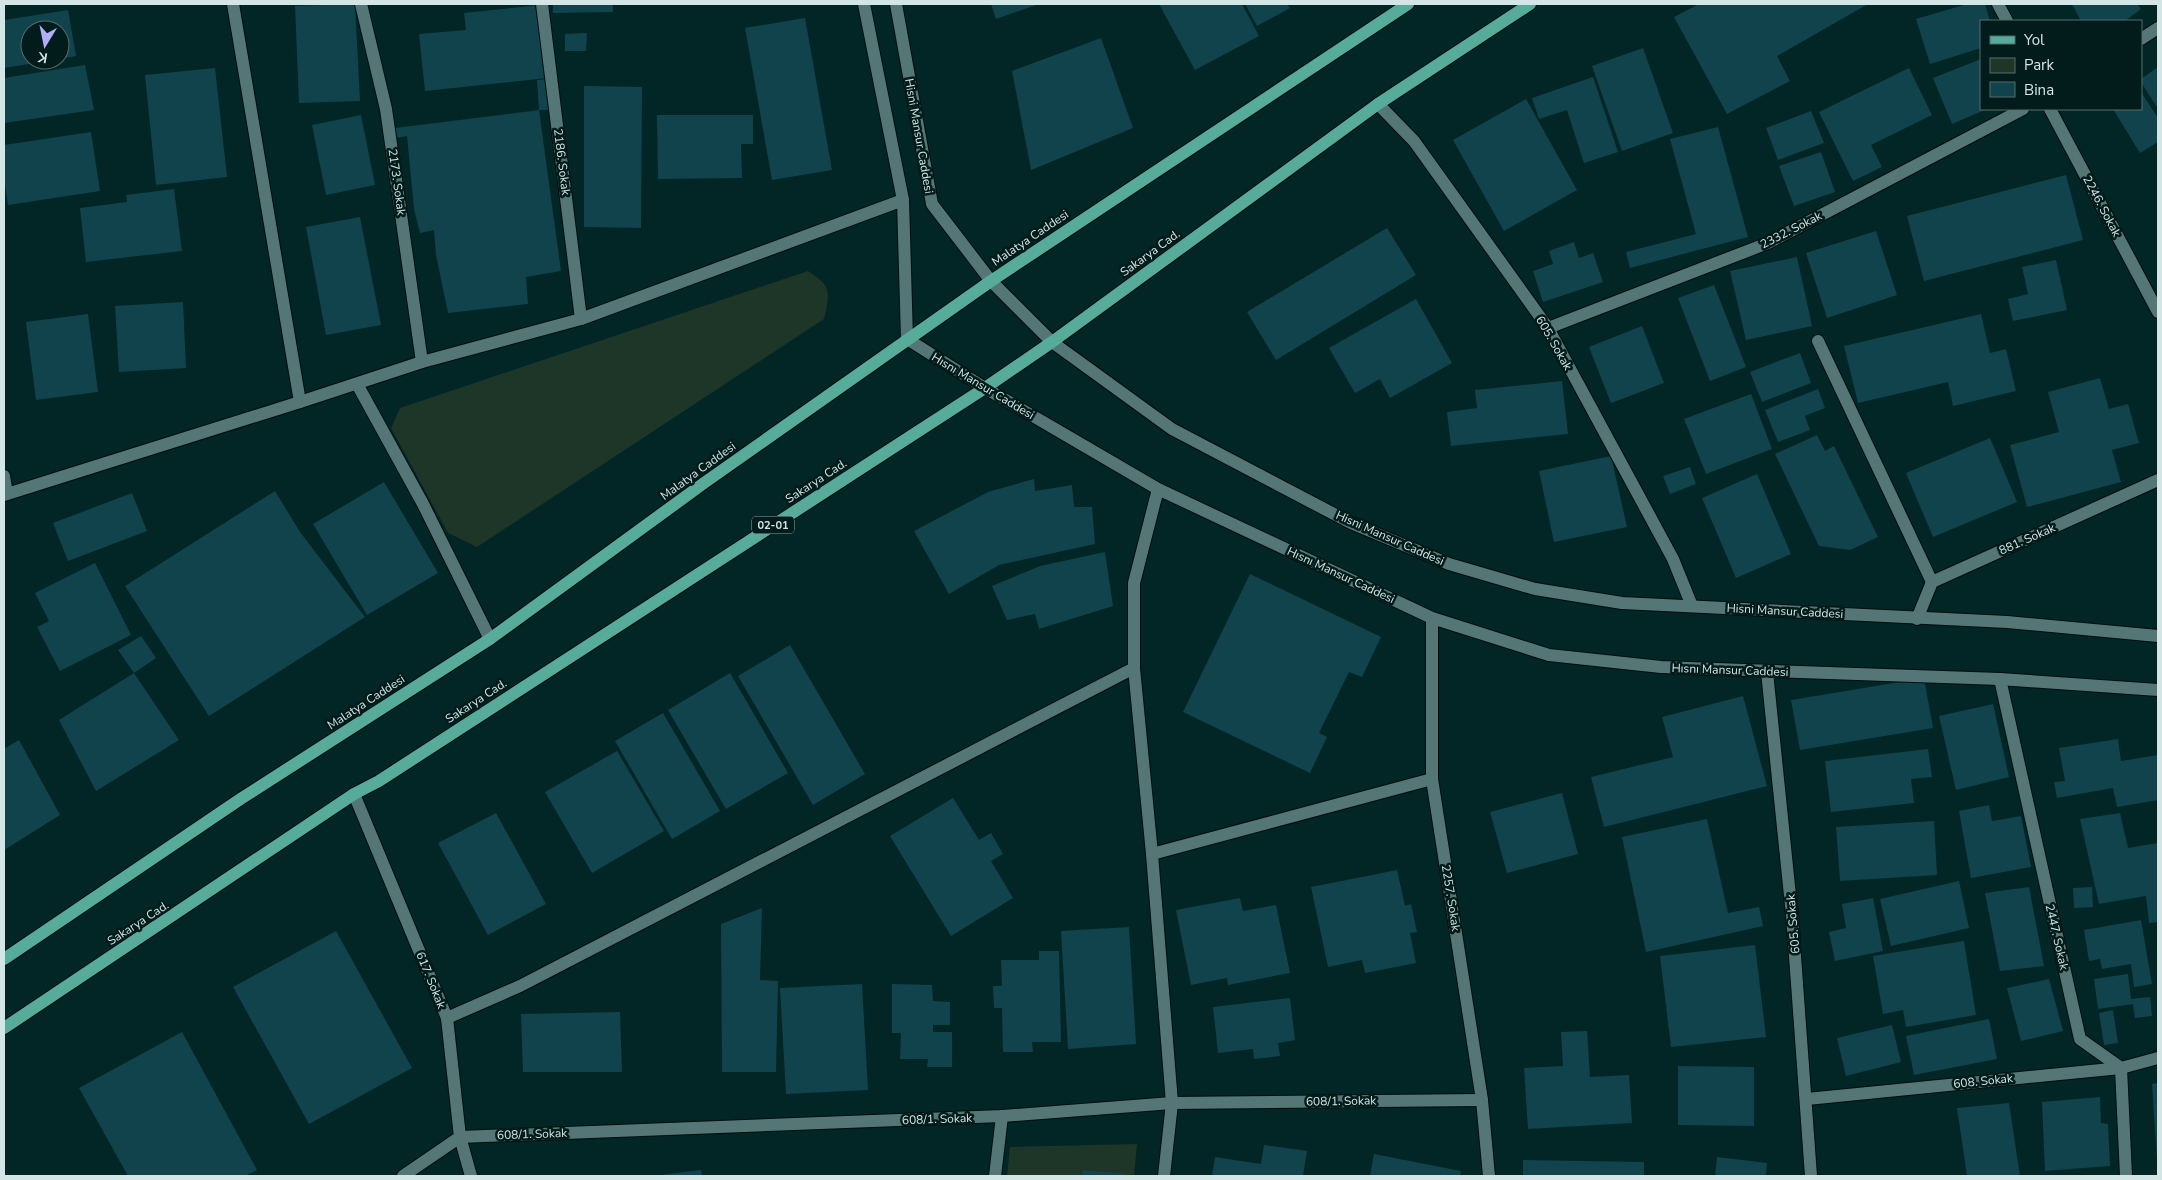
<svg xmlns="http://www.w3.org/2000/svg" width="2162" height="1180" font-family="'Nunito Sans',sans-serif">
	<rect width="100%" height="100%" fill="#022625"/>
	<g fill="#1e3628">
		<path d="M808,271C832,286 830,293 824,319L477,547L448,533L391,428L400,408Z"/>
		<path d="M1137,1144L1134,1176H1007L1010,1147Z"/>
	</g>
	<g fill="#10434c">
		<path d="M355,4L360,101L299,103L295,6Z"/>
		<path d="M553,4H613V12L553,13Z"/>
		<path d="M991,4H1039L996,19Z"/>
		<path d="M1159,4H1242L1259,36L1195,70Z"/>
		<path d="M1245,4H1287L1290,8L1257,26Z"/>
		<path d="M1699,4H1868L1777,56L1790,81L1727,114L1674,17Z"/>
		<path d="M1967,4H1985L1990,21H1981V48L1930,64L1916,19Z"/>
		<path d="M2072,4H2137L2141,9L2125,21H2081Z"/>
		<path d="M540,5L547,78L425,91L419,34L466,30L464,13Z"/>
		<path d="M68,10L76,56L60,59V30H30V60L48,61L4,68V20Z"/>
		<path d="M805,18L832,170L772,180L745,28Z"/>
		<path d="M587,33L586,51H565V34Z"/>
		<path d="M1101,38L1133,128L1031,170L1012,71Z"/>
		<path d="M1643,48L1673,133L1622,151L1592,66Z"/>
		<path d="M1981,59V109H1987L1952,124L1933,78Z"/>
		<path d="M85,65L94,110L4,123V78Z"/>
		<path d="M2158,67V109L2141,82V79Z"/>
		<path d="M215,68L227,177L156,185L145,75Z"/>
		<path d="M1909,68L1932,115L1871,145L1882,167L1853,181L1819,112Z"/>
		<path d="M1593,77L1618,152L1584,163L1567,110L1539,119L1532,98Z"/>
		<path d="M549,79L552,110H539L537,80Z"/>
		<path d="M584,86L642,87L641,228L584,227Z"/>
		<path d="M2141,92L2158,118V142L2140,153L2113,109H2141Z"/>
		<path d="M1526,99L1577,190L1504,231L1453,140Z"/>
		<path d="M539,110L561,271L526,277L528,304L448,313L436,255L434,230L420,233L414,209L407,136L396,138L395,128Z"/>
		<path d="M1811,111L1824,143L1778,160L1766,128Z"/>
		<path d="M361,115L375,185L326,195L312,125Z"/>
		<path d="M657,115H753V144H741L742,178L658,179Z"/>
		<path d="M1718,127L1748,237L1630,268L1626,252L1696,234L1670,139Z"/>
		<path d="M91,132L100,191L8,205L4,178V145Z"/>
		<path d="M1821,152L1835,192L1794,206L1779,166Z"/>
		<path d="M2066,175L2083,240L1924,281L1907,216Z"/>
		<path d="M174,189L182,251L86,262L80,208L127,202L126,195Z"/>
		<path d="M360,217L381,325L326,335L306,227Z"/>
		<path d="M1387,228L1416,275L1276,360L1247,312Z"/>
		<path d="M1876,231L1897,295L1827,318L1806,253Z"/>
		<path d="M1574,242L1579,258L1593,253L1603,282L1543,302L1533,271L1553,264L1549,251Z"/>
		<path d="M1797,257L1812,326L1746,340L1730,271Z"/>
		<path d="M2056,260L2067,310L2013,321L2008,299L2028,294L2022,267Z"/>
		<path d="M1714,285L1746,367L1710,381L1678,298Z"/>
		<path d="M1416,299L1452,363L1390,398L1380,379L1355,393L1329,348Z"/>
		<path d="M183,302L186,368L119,372L115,306Z"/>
		<path d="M88,314L98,392L36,400L26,322Z"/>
		<path d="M1981,314L1990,353L2006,349L2016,391L1953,406L1948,382L1858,403L1844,346Z"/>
		<path d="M1642,326L1664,383L1611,403L1589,347Z"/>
		<path d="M1800,353L1811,383L1762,402L1750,372Z"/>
		<path d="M2100,378L2109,409L2128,404L2139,443L2112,450L2121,482L2027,507L2010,445L2059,432L2048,392Z"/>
		<path d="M1562,381L1568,434L1451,446L1447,412L1477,408L1475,390Z"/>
		<path d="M1818,389L1825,408L1805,416L1810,430L1778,442L1765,410Z"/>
		<path d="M1751,394L1772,449L1706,474L1684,419Z"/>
		<path d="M1817,435L1825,451L1834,446L1878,537L1850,550L1819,546L1775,454Z"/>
		<path d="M1990,438L2017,502L1933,537L1906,473Z"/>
		<path d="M1611,456L1627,527L1554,542L1539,471Z"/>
		<path d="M1690,467L1696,484L1670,494L1663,476Z"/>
		<path d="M1757,474L1791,554L1736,578L1702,498Z"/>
		<path d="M1034,479L1035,491L1072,485L1074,507H1092L1095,544L999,565L949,594L914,531L988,492Z"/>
		<path d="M384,482L438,573L367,615L313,524Z"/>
		<path d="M275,491L300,532L365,617L209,716L125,586Z"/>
		<path d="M132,493L147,531L68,561L53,523Z"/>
		<path d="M1105,552L1113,606L1039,629L1035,614L1007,620L992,586L1040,566Z"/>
		<path d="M95,563L131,635L60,671L37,627L49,621L35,593Z"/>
		<path d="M1250,574L1381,637L1362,677L1349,672L1319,733L1327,737L1310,773L1183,712Z"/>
		<path d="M141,636L156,658L134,673L118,650Z"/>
		<path d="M790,645L865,774L813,805L738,676Z"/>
		<path d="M134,673L179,740L96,791L59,720Z"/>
		<path d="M730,673L788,773L726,809L668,710Z"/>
		<path d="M1924,678L1933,728L1800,750L1791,700Z"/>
		<path d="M1743,696L1767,786L1604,827L1591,777L1673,757L1662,717Z"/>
		<path d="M1993,704L2009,777L1956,790L1939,716Z"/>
		<path d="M663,713L720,811L672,839L615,741Z"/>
		<path d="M2118,739L2121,761L2158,755V800L2117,807L2113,788L2057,798L2054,782L2065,781L2059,748Z"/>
		<path d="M19,740L60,815L4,850V749Z"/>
		<path d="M1928,749L1932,777L1911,779L1914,803L1831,812L1825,761Z"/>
		<path d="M617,751L664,831L592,873L545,792Z"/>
		<path d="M1562,793L1578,854L1507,873L1490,812Z"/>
		<path d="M953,798L979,840L991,833L1003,854L991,861L1013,898L951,936L890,836Z"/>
		<path d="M1989,805L1992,821L2021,816L2031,867L1971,878L1959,811Z"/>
		<path d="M496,813L546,904L488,935L438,843Z"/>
		<path d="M2120,813L2128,848L2158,843V922L2149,923L2146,896L2099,904L2080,819Z"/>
		<path d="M1707,819L1728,913L1759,907L1763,926L1646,952L1622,837Z"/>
		<path d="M1934,821L1937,875L1840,881L1836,827Z"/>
		<path d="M1397,870L1405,906L1411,904L1417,932L1410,933L1416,963L1365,973L1362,960L1328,967L1311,887Z"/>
		<path d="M1959,881L1969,928L1891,946L1880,899Z"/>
		<path d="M2029,887L2044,966L2000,971L1985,893Z"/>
		<path d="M2092,887L2093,907L2074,908L2073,888Z"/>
		<path d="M1240,898L1243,911L1276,905L1290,973L1228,985L1227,978L1191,985L1176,910Z"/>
		<path d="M1873,898L1883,951L1835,961L1829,932L1846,928L1842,904Z"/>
		<path d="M762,908L760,980L778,981L776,1072H722L721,924Z"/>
		<path d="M2141,920L2152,984L2134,987L2131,964L2102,969L2100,959L2089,961L2084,930Z"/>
		<path d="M1129,927L1136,1044L1068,1049L1061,931Z"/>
		<path d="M336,931L412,1068L309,1124L233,987Z"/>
		<path d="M1964,941L1976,1015L1906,1027L1903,1010L1883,1014L1873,956Z"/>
		<path d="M1755,945L1766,1037L1671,1047L1660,956Z"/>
		<path d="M1039,951H1059L1061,1042H1032L1033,1052H1003L1002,1008H994L993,986H1002L1001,960H1039Z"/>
		<path d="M2128,974L2131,999L2150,997L2152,1016L2135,1018L2133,1004L2098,1009L2094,979Z"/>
		<path d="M2049,979L2063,1031L2021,1041L2007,988Z"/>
		<path d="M862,984L868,1090L786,1094L780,988Z"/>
		<path d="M892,984L932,985L933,1001L950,1002V1025H933V1032H952V1067H927L928,1059H900L901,1033H892Z"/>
		<path d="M1290,998L1295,1040L1278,1043L1280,1056L1254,1059L1253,1049L1218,1053L1213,1007Z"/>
		<path d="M2113,1010L2118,1043L2104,1045L2099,1013Z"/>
		<path d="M620,1012L622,1072H523L521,1014Z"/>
		<path d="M1989,1019L1997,1059L1914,1075L1906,1036Z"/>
		<path d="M1892,1025L1901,1062L1846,1076L1837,1038Z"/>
		<path d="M1587,1031L1590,1077L1629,1075L1632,1123L1528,1129L1524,1068L1563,1066L1561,1032Z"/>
		<path d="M182,1032L257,1170L245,1176H128L79,1088Z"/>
		<path d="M1678,1066L1754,1067V1126L1678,1125Z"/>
		<path d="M2158,1083V1159L2157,1160L2152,1084Z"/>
		<path d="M2100,1097L2101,1123L2108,1124L2110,1166L2045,1171L2042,1102Z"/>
		<path d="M2009,1103L2020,1176H1967L1957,1108Z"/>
		<path d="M1264,1145L1307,1151L1303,1176H1212L1215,1157L1261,1164Z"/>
		<path d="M1374,1154L1461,1171L1460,1176H1370Z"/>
		<path d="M1717,1157L1767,1163L1766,1176H1715Z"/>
		<path d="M1523,1160L1644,1162V1176H1523Z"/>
		<path d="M701,1170L702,1176H661V1175Z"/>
		<path d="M1083,1170L1127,1174V1176H1082Z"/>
	</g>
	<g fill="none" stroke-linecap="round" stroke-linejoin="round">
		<g stroke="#000d0e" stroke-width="14">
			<g id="minor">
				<path d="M233,4L300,402"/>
				<path d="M361,4L386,109L422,362"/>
				<path d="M542,4L581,319"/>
				<path d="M1998,4L2007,21"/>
				<path d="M2141,39L2158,28"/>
				<path d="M1378,104L1414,141L1548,328L1673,559L1692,606"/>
				<path d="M2050,109L2158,312"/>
				<path d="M1548,328L1768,243L2023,109"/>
				<path d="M1818,341L1932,582"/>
				<path d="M357,384L423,504L490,639"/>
				<path d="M4,476L7,494"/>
				<path d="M1158,489L1134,583V668L1152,854L1172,1103L1164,1176"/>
				<path d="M1432,618V779L1482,1100L1489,1176"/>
				<path d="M1917,619L1932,582L2158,480"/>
				<path d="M1767,672L1792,915L1811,1176"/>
				<path d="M2000,679L2080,1039L2121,1068L2126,1176"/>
				<path d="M354,794L447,1018L460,1137L471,1176"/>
				<path d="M1152,854L1432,779"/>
				<path d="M447,1018L520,986L1134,668"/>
				<path d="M1807,1099L2121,1068L2158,1058"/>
				<path d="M403,1176L460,1137L1002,1116L1172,1103L1482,1100"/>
				<path d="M995,1176L1002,1116"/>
			</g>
		</g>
		<g stroke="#000d0e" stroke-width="14">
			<path id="tertiary" d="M4,495L300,402L422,362L581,319L903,200"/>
		</g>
		<g stroke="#000d0e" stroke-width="14">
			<g id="secondary">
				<path d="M864,4L903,200L907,339L985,388L1158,489L1432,618L1549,655L1661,667L2000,679L2158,690"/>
				<path d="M896,4L932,204L991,281L1052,342L1172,429L1351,523L1449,564L1535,589L1622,603L2007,622L2158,636"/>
			</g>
		</g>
		<g stroke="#000d0e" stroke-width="14">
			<g id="primary">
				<path d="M4,959L242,798L490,639L704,483L991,281L1408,4"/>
				<path d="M4,1028L354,794L379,781L985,388L1052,342L1378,104L1530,4"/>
			</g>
		</g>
		<use href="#minor" stroke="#547676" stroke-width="12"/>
		<use href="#tertiary" stroke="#547676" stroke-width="12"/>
		<use href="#secondary" stroke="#547676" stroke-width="12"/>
		<use href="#primary" stroke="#56ab9b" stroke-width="12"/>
	</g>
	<g text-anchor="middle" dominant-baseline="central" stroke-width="5" stroke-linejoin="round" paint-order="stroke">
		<rect fill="#021b1b" stroke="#94a9a8" stroke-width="1" x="752" y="516.5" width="42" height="17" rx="4"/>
		<g font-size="11" font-weight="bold" fill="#d3e6e5">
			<text x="773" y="525">02-01</text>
		</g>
		<g font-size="12" fill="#d3e6e5" stroke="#021b1b">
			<text transform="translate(919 136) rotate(80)">Hisni Mansur Caddesi</text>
			<text transform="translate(562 162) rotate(83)">2186. Sokak</text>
			<text transform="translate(397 182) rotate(82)">2173. Sokak</text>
			<text transform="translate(2102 206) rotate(62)">2246. Sokak</text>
			<text transform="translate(1791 230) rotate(-27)">2332. Sokak</text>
			<text transform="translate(1030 238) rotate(-34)">Malatya Caddesi</text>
			<text transform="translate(1150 253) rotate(-36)">Sakarya Cad.</text>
			<text transform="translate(1554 343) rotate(60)">605. Sokak</text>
			<text transform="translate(983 386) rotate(31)">Hısnı Mansur Caddesi</text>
			<text transform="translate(698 471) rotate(-36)">Malatya Caddesi</text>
			<text transform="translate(816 481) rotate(-33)">Sakarya Cad.</text>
			<text transform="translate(1390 538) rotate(24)">Hisni Mansur Caddesi</text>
			<text transform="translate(2027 539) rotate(-24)">881. Sokak</text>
			<text transform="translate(1341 575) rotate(25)">Hısnı Mansur Caddesi</text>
			<text transform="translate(1785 611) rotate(3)">Hisni Mansur Caddesi</text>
			<text transform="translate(1730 670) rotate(2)">Hısnı Mansur Caddesi</text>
			<text transform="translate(476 701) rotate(-33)">Sakarya Cad.</text>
			<text transform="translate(366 702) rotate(-33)">Malatya Caddesi</text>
			<text transform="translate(1451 898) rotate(81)">2257. Sokak</text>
			<text transform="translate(138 923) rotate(-33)">Sakarya Cad.</text>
			<text transform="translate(1793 924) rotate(-95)">605. Sokak</text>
			<text transform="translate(2057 937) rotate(77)">2447. Sokak</text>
			<text transform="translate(431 980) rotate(68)">617. Sokak</text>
			<text transform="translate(1983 1081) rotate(-6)">608. Sokak</text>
			<text transform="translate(1341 1101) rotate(-1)">608/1. Sokak</text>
			<text transform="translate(937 1119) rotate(-2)">608/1. Sokak</text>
			<text transform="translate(532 1134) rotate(-2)">608/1. Sokak</text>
		</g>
	</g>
	<rect width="2162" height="1180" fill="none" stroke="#d3e6e5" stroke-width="10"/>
	<rect x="1980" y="20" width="162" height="90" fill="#021b1b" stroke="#566c6c"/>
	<rect x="1990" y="36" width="25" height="8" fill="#56ab9b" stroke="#566c6c"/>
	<text x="2024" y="45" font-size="15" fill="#d3e6e5">Yol</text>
	<rect x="1990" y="58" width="25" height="15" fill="#1e3628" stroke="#566c6c"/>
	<text x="2024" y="70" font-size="15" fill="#d3e6e5">Park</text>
	<rect x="1990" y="82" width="25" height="15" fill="#10434c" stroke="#566c6c"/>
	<text x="2024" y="95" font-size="15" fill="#d3e6e5">Bina</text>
	<g transform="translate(45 45) rotate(190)"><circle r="24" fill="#021b1b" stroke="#566c6c"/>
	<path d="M0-4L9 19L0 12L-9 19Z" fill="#b2adf9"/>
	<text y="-8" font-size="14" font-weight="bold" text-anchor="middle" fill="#d3e6e5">K</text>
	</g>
</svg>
